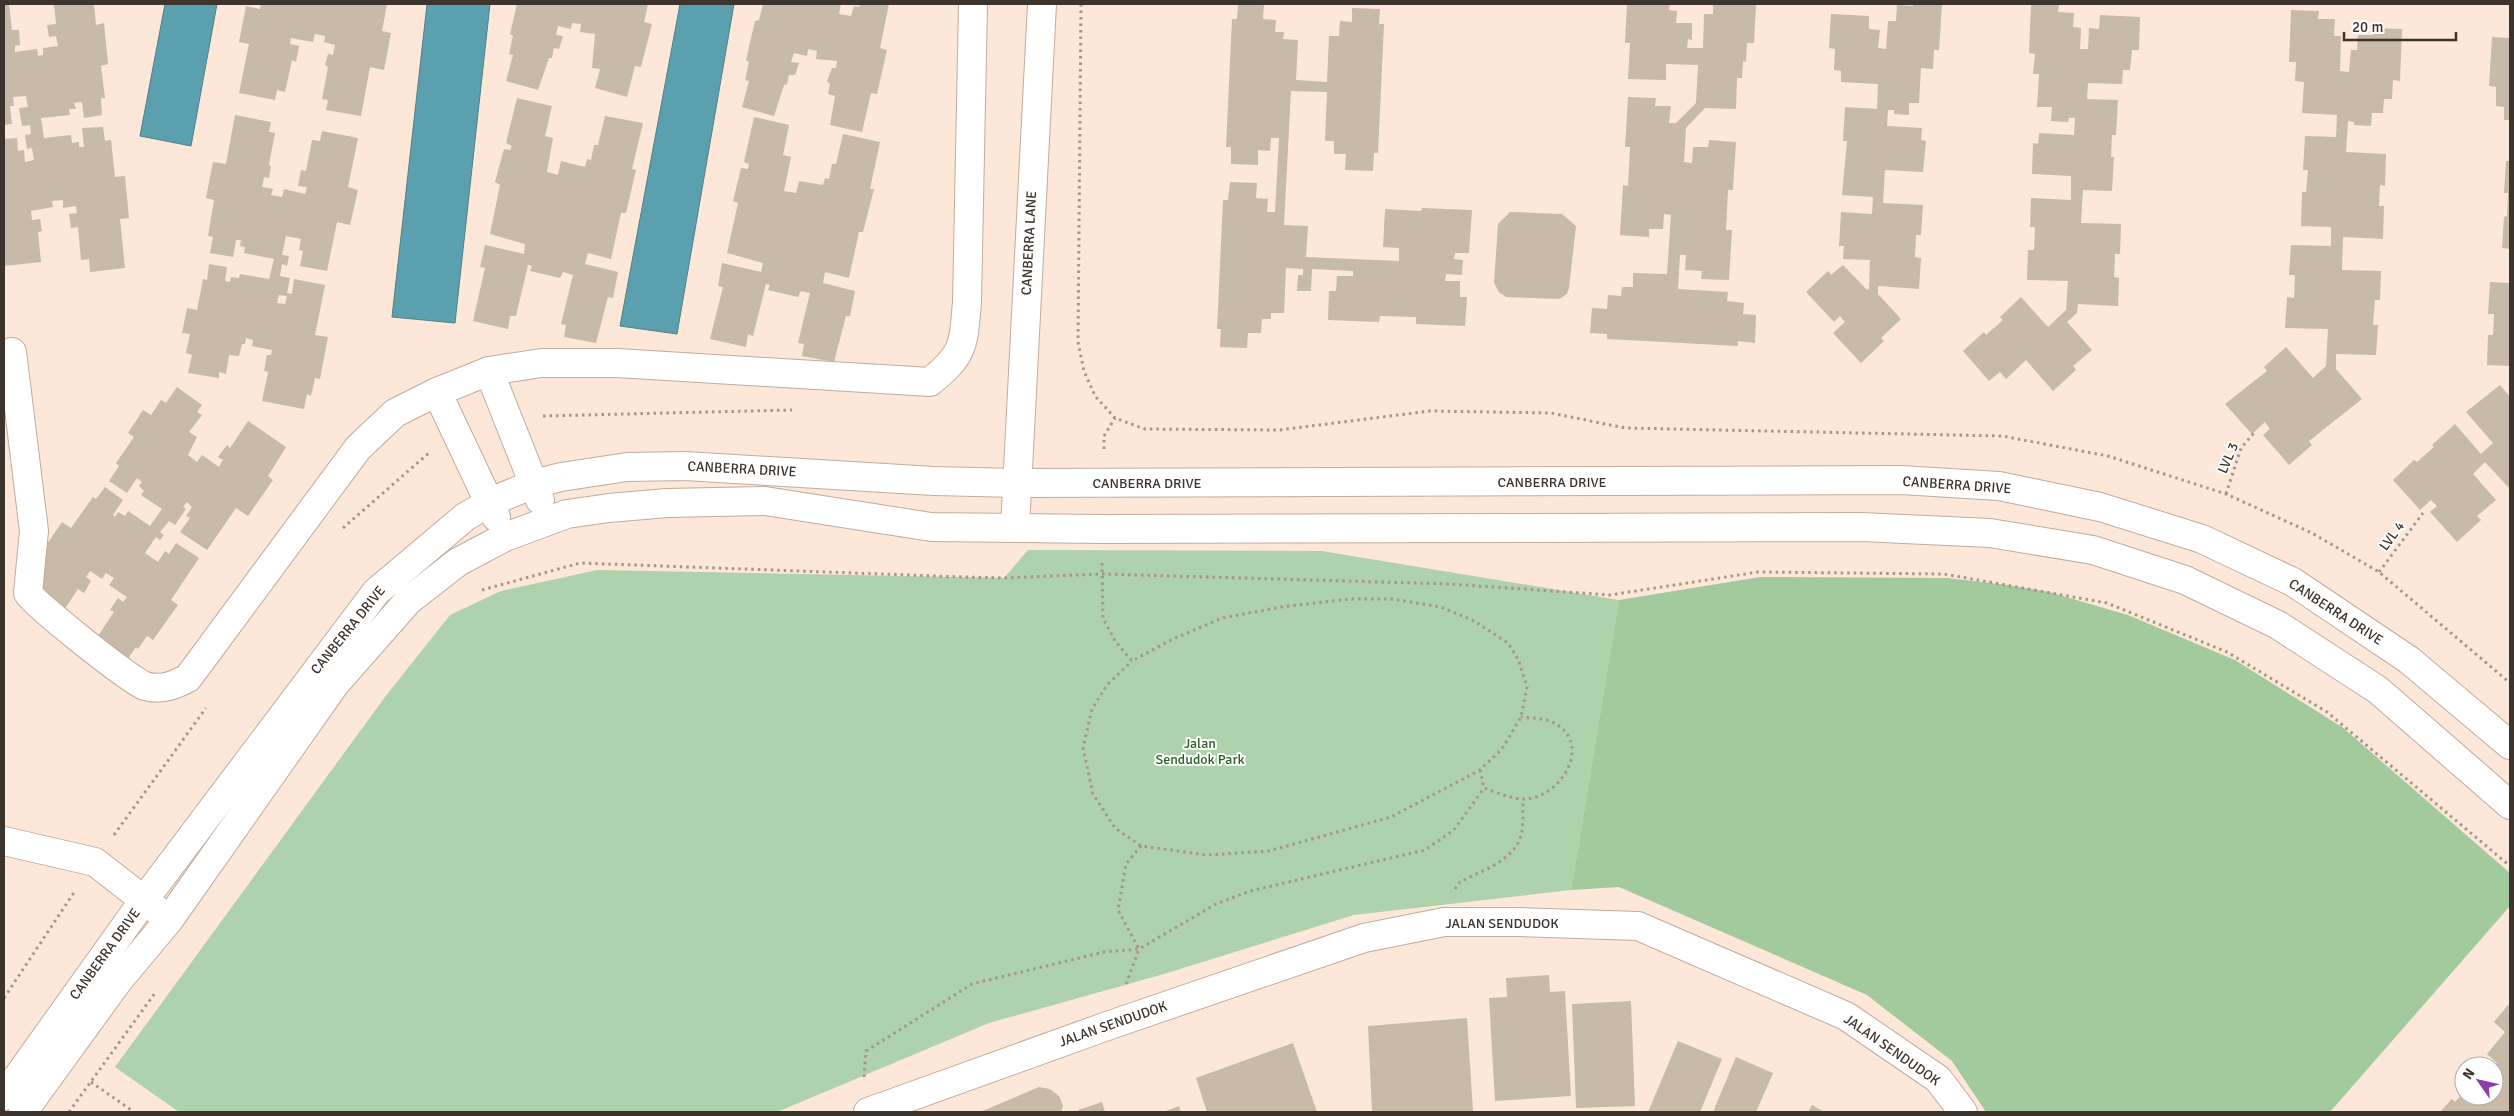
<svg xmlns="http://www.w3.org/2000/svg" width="2514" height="1116" font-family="Signika,sans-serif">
	<rect width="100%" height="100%" fill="#fde7d8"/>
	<path fill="#aed2ab" d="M1028,550L1322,551L1619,600L1571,890L1354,915L1164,974L989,1023L777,1112H179L115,1067L385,697L450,615L501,591L597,570L1004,578Z"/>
	<path fill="#a3ca9f" d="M1760,577L1947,578L2000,584L2049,592L2128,615L2235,660L2342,727L2510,873V906L2330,1112H1986L1952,1061L1867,995L1619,887L1571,890L1619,600Z"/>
	<g fill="#5aa0ae" stroke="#518088">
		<path d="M165,4H217L191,146L140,136Z"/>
		<path d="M427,4H490L455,323L392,317Z"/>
		<path d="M680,4H734L677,334L620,326Z"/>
	</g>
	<g fill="#c7baa6" fill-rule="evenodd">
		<path d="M4,4H9L12,30H19L20,45L15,46V52L37,49L38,56L43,55V48L58,46L56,36L49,37L47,25L56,24L54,4H94L96,25L104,23L108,64L101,66L105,98H101L102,115L84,118L82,102L74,103L76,109H69L70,115L41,118L44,138L71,135L72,143L79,142V147H84L82,128L103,127L105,141L111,140L115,177L125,176L129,218L120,219L125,268L90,272L89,259L81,260L78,227L71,228L69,214L77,213L76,206L63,208V200L52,201L53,207L31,211L32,220L40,219L42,231L38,232L41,262L4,266V139L17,138L18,151L24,150L25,162L34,160L32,148L27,149L25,135L31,134L30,125L22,126L19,108L28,107L26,96L13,97L14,106H10L12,124L4,125Z"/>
		<path d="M261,4H387L382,31L391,33L384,70L370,67L361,116L326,110L328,100L322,99L328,67L325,65L328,54L333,55L335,45L324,42L325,36L315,34L313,42L291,38L290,44L299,46L296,62L292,60L285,92L277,90L275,100L239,93L249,44L239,42L246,6L260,9Z"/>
		<path d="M517,4H648L644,22L652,24L641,67L635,66L627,97L595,88L600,69L592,68L595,34L580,32L581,24L572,23L571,29L558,26L556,35L563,36L559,49L554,48L552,58H549L538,90L506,81L513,55L509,54L513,36L510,34Z"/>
		<path d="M763,4H841L839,14L851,16L854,6L859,7L860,4H889L880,48L887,50L877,94L871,93L862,132L830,125L835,96L828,94L830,84L827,81L832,68H836L837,61L816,59L817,51L808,49L807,56L794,53L791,62L799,63L795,75H789L787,84L784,85L774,116L742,107L749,81L745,80L749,62L746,60L755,21L759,20Z"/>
		<path d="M1238,4H1264L1263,19L1276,20L1275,32H1284L1283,39L1298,40L1296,80L1327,82L1329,36H1339L1340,21L1352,22V8L1380,9L1379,24H1384L1378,153H1374L1373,171L1345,170L1346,154H1334V141H1325L1327,92L1291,91L1284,225L1308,226L1306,257L1399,261V248L1383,247L1385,209L1421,211L1422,208L1472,210L1469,253H1455L1454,259L1463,260L1462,275L1446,274L1445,281H1460V297H1467L1465,326L1416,324V317L1380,316L1379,322L1328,320L1329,291H1336L1337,276H1353V271L1312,269L1311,291H1297L1298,275H1303V269L1286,268L1284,313H1271V319H1262L1261,333H1248L1247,348L1220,347L1221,329H1217L1223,200H1228L1230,182L1257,183L1256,198L1268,199L1267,212H1275L1279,138H1271L1270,151L1258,150V165L1231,164V147H1226L1232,19H1237Z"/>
		<path d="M1627,4H1670L1669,10L1677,11L1676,23H1692V40L1688,39L1687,48H1703L1704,14H1713V4H1756L1754,43H1747L1746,62L1743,61L1742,78H1737L1736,109L1705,108L1686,128L1684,162L1692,163L1693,147H1708L1709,140L1736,142L1733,190H1728L1726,230H1732L1729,280L1701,279L1702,271L1685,270L1686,255H1680L1678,289L1728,292L1727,301L1744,303L1743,314L1756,315L1755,343L1738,341V346L1607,339V334L1590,333L1592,308L1607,309L1608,295L1621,296L1622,287H1633V273L1667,274L1671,215L1664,214L1663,229H1649V237L1620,235L1623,185L1628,186L1630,147H1625L1628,97L1656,98L1655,106H1671L1669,123H1676L1696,103L1698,65L1666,64V80L1628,79L1630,43H1625Z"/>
		<path d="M1913,4H1942L1939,50H1934L1933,69L1921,68L1919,103H1909V115L1894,114V110H1888L1887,126L1922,128L1921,140L1926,141L1923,172L1885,170L1883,203L1923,205L1921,235H1916L1915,257L1921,258L1919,289L1878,286V294L1901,319L1881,338L1884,341L1861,363L1833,333L1845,322L1840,316L1834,322L1806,292L1828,271L1831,275L1843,265L1867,290L1869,289L1870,260L1843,259L1844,246H1839L1841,212L1872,214L1873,197L1842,195L1847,141H1843L1845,107L1877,109L1878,84L1841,82V71L1834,70L1835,49L1829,48L1831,14L1869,16V29L1880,30L1878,48L1886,49L1888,21H1896L1897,5L1913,6Z"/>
		<path d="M2031,4H2059L2058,12L2074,13L2073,27L2081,28L2080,49H2088L2089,28L2099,29L2100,15L2140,17L2139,50H2132L2130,70H2123L2122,84L2088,83L2087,99L2118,100L2116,135H2112L2111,157H2114L2112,191L2083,190L2081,223L2121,224L2120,254H2115L2114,277L2119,278L2118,306L2078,304L2077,313L2067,322L2092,350L2073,366L2076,370L2053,391L2026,360L2006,379L2000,372L1989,381L1963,351L1984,332L1986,335L2003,320L2000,317L2021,297L2048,327L2066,310L2068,281L2027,280L2028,250H2034L2035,227H2030L2031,198L2071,200V176L2032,174L2033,143L2038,144L2039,133L2074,135L2075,118H2069L2068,122L2051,121L2052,107H2037L2039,74H2033L2035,54L2029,53Z"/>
		<path d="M2291,10L2319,11L2318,19H2335L2334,36H2341L2340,71L2349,72L2351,50H2357L2358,35H2373V28L2402,29L2400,81L2393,80L2392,99H2384L2383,113H2372L2371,126L2354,125V122L2348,121L2346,152L2386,154L2385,186L2380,185L2379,206H2384L2383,239L2343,237L2342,270L2381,271L2380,300H2375L2373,325H2378L2376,355L2336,354V369L2362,399L2309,441L2312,445L2289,465L2263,435L2270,429L2265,422L2252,434L2225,404L2267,371L2264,367L2286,347L2313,378L2326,366L2328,329L2285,328L2287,297L2294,298L2295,275H2289L2291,245L2331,246V227L2301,226L2302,192H2306L2308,170H2303L2305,136L2336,137L2337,115L2302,113L2304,82L2295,81L2296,62H2289Z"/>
		<path d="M2492,37L2510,38V120H2504V107L2496,106V87L2489,86Z"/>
		<path d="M517,98L552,106L545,136L553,138L547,172L558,175L561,161L585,167L587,159L591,160L594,145H598L605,116L643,123L632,169L636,170L626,213H621L611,259L588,253L585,264L618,272L613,298L608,297L596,343L564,337L566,325L561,324L573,275L563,272L560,278L530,271L532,266L528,265L516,316H510L508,329L473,321L485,268L480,267L485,245L524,254L525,244L490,234L500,185L495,182L504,149L510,150L512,146L506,143Z"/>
		<path d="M235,115L271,122L269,132L275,133L269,164L271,167L269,178L264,177L262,187L273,189L271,195L282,197L284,189L305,194L307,187L298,186L301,170L306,171L312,140L320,141L322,131L358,138L348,187L358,190L350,225L337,222L327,271L300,266L303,251L299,250L301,239L286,236L282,255L289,256L287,266L282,264L280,276L290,278L287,293L292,294L294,279L325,285L315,335L328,337L320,379L315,378L311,396L307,394L304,409L262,401L268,372L264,371L267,355H271L272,350L252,346L253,340L246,338L245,344H242L239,356L229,355L226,374L219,372V378L188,373L192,355L186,353L190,334L182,333L187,308L197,310L203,279L207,280L209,264L227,267L225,281L230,282L231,277L239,278L240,274L269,279L274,259L244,253L245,247L240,246L241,240H236L233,257L210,253L213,237L208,236L214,200L206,198L213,162L226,164ZM279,295L287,296L285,304L277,303Z"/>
		<path d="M754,117L789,125L783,155L791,157L784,191L796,193L799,181L823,185L825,178L829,179L832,164H836L843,134L880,142L870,189H874L863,232H859L849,278L825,272L823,283L855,291L850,316H846L834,362L802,356L804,344L798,343L810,293L801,291L798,297L768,290L770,285L766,284L753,336L748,334L746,347L710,339L723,287L718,286L722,263L761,272L763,263L727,253L738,203L733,201L741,168L748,169L749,164L744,162Z"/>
		<path d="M2506,161H2510V249L2502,248L2504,217L2507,216L2508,193H2504Z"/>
		<path d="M1510,212L1562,214L1576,226L1569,288L1567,294L1559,299L1506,297L1499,292L1494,283L1498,224Z"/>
		<path d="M2490,282L2510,283V366L2487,365L2488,335H2493L2494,314H2488Z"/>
		<path d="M2500,385L2510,397V489L2485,462L2473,474L2496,500L2477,516L2481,520L2457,542L2430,512L2437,506L2431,500L2420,510L2393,480L2414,460L2417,462L2434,447L2432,445L2455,424L2481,454L2493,443L2466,412Z"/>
		<path d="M177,387L202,405L197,412L202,415L189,432L197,437L188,455L197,462L202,455L219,467L223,460L218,457L227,445L230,448L248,421L286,447L268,476L273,480L248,516L236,508L207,550L180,532L190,518L186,516L192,507L187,502L183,507L186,509L175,525L169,521L160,532L164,535L160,540L156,537L145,553L158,562L165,551L169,554L176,543L199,558L171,600L178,605L153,640L147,636L138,649L136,647L127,660L96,639L114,612L110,610L118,598L123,602L127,597L109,585L114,578L106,573L102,579L90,571L86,577L91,581L84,593L78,589L60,616L35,578L46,561L39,556L62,522L71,528L93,497L96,499L105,487L123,500L113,515L115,517L118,512L125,516L128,511L150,526L162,509L141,495L144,491L139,486L142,482L137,478L127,493L109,481L119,466L116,463L134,437L128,433L143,410L151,415L161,400L166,403Z"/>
		<path d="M1549,975L1550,992L1565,991L1571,1096L1495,1101L1489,998L1507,997L1506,978Z"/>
		<path d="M1631,1001L1635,1106L1576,1108L1572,1004Z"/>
		<path d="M2508,1005L2510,1007V1112H2440L2452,1099L2455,1102L2464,1092V1096H2494V1067L2497,1063L2487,1054L2505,1032L2494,1022Z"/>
		<path d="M1467,1018L1473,1111L1372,1112L1368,1026Z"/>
		<path d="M1678,1041L1722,1059L1700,1112H1648Z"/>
		<path d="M1293,1043L1317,1112H1207L1196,1078Z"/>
		<path d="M1736,1057L1773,1073L1756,1112H1713Z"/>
		<path d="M1039,1087L1050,1089L1059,1096L1063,1106L1061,1112H980Z"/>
		<path d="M1102,1102L1105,1112H1079L1078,1110Z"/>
		<path d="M1812,1105L1824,1112H1808Z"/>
		<path d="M1179,1106L1181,1112H1163Z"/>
	</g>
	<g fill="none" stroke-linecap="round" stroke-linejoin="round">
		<g stroke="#c1ac9d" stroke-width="30">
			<g id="minor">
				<path d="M12,352L34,531L28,593C35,605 131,681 145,686C161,691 175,685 188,678L358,448L395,413L437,392L489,371L541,363H617L930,382C965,353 963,346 967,302L973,4"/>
				<path d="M489,371L540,500"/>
				<path d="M437,392L496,517"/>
				<path d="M1015,528L1042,4"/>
				<path d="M4,841L95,862L158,911"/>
				<path d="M4,1096L144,900L376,592L465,517L490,502L534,484L561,477L627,467L685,466L934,481L1017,483L1901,480L1999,486L2100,507L2202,539L2293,582L2409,660L2510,745"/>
				<path d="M23,1112L118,981L169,920L335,684L408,601L458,562L505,537L567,514L609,508L667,503L765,501L931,527L1103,529L1861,527L1990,533L2093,550L2185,580L2278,625L2378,690L2510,805"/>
				<path d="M868,1112L1110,1025L1364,938L1444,922H1515L1638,926L1846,1016L1938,1079L1963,1112"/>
			</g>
		</g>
		<g stroke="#a5958a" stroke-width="3" stroke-dasharray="2.5 4" stroke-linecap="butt">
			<path d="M1081,4L1078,342L1084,371L1095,396L1115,418L1145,429L1279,430L1430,411L1551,413L1625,428L2002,436L2108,456L2226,494L2312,533L2379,572L2510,683"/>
			<path d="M543,416L792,410"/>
			<path d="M1104,449V436L1115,418"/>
			<path d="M2226,494L2241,448L2254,433"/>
			<path d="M343,528L430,452"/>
			<path d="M1102,563L1103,618L1115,641L1132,661L1171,640L1222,618L1281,607L1349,599H1392L1441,607L1474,621L1508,643L1518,659L1527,687L1521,717L1502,749L1480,770L1391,817L1269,851L1207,855L1141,846L1115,828L1093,794L1083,748L1092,709L1107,685L1132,661"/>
			<path d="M2379,572L2423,513"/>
			<path d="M482,590L580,563L963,577L1004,578L1102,574L1450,584L1610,595L1758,572L1944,574L2107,603L2227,652L2327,712L2510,866"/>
			<path d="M1480,770L1484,788C1496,792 1513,800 1525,799C1563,797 1594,741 1552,722C1543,718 1530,718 1521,717"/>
			<path d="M114,835L206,708"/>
			<path d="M1455,889L1460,882C1479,872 1507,863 1518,843C1525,831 1522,813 1523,800"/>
			<path d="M1126,984L1139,949L1118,910L1126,864L1141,846"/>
			<path d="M4,998L75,891"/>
			<path d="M864,1077L866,1051L972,984L1104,952L1139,949L1216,904L1250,891L1425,850L1454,830L1484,788"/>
			<path d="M91,1082L134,1112"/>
			<path d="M69,1112L155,993"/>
		</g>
		<use href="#minor" stroke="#fff" stroke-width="28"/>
	</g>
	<g text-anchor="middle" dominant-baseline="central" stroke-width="4" stroke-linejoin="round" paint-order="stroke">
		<g font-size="14" fill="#3d342e" stroke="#fff">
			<text transform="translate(1029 243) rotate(-87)">CANBERRA LANE</text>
			<text transform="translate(2228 458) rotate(-67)">LVL 3</text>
			<text transform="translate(742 469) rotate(3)">CANBERRA DRIVE</text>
			<text x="1552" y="482">CANBERRA DRIVE</text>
			<text x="1147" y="483">CANBERRA DRIVE</text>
			<text transform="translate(1957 485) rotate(4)">CANBERRA DRIVE</text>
			<text transform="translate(2392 536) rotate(-54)">LVL 4</text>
			<text transform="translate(2336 612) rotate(33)">CANBERRA DRIVE</text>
			<text transform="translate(348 630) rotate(-51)">CANBERRA DRIVE</text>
			<text x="1502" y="923">JALAN SENDUDOK</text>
			<text transform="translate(105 954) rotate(-54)">CANBERRA DRIVE</text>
			<text transform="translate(1113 1024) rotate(-19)">JALAN SENDUDOK</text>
			<text transform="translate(1892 1050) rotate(35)">JALAN SENDUDOK</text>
		</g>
		<g font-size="14" fill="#2a5f27" stroke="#fff">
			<text x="1200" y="743">Jalan<tspan x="1200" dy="16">Sendudok Park</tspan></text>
		</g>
	</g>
	<rect width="2514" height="1116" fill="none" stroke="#3d342e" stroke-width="10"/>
	<g transform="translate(2479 1081) rotate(304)"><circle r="24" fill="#ffffff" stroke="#b1aeab"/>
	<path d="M0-4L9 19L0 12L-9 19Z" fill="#8f3ba9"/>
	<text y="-8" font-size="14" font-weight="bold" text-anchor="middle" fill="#3d342e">N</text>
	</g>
	<path d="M2344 32v8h112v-8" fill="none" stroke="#3d342e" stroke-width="2.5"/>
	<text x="2352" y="32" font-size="15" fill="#3d342e" stroke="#ffffff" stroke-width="4" paint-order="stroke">20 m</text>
</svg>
